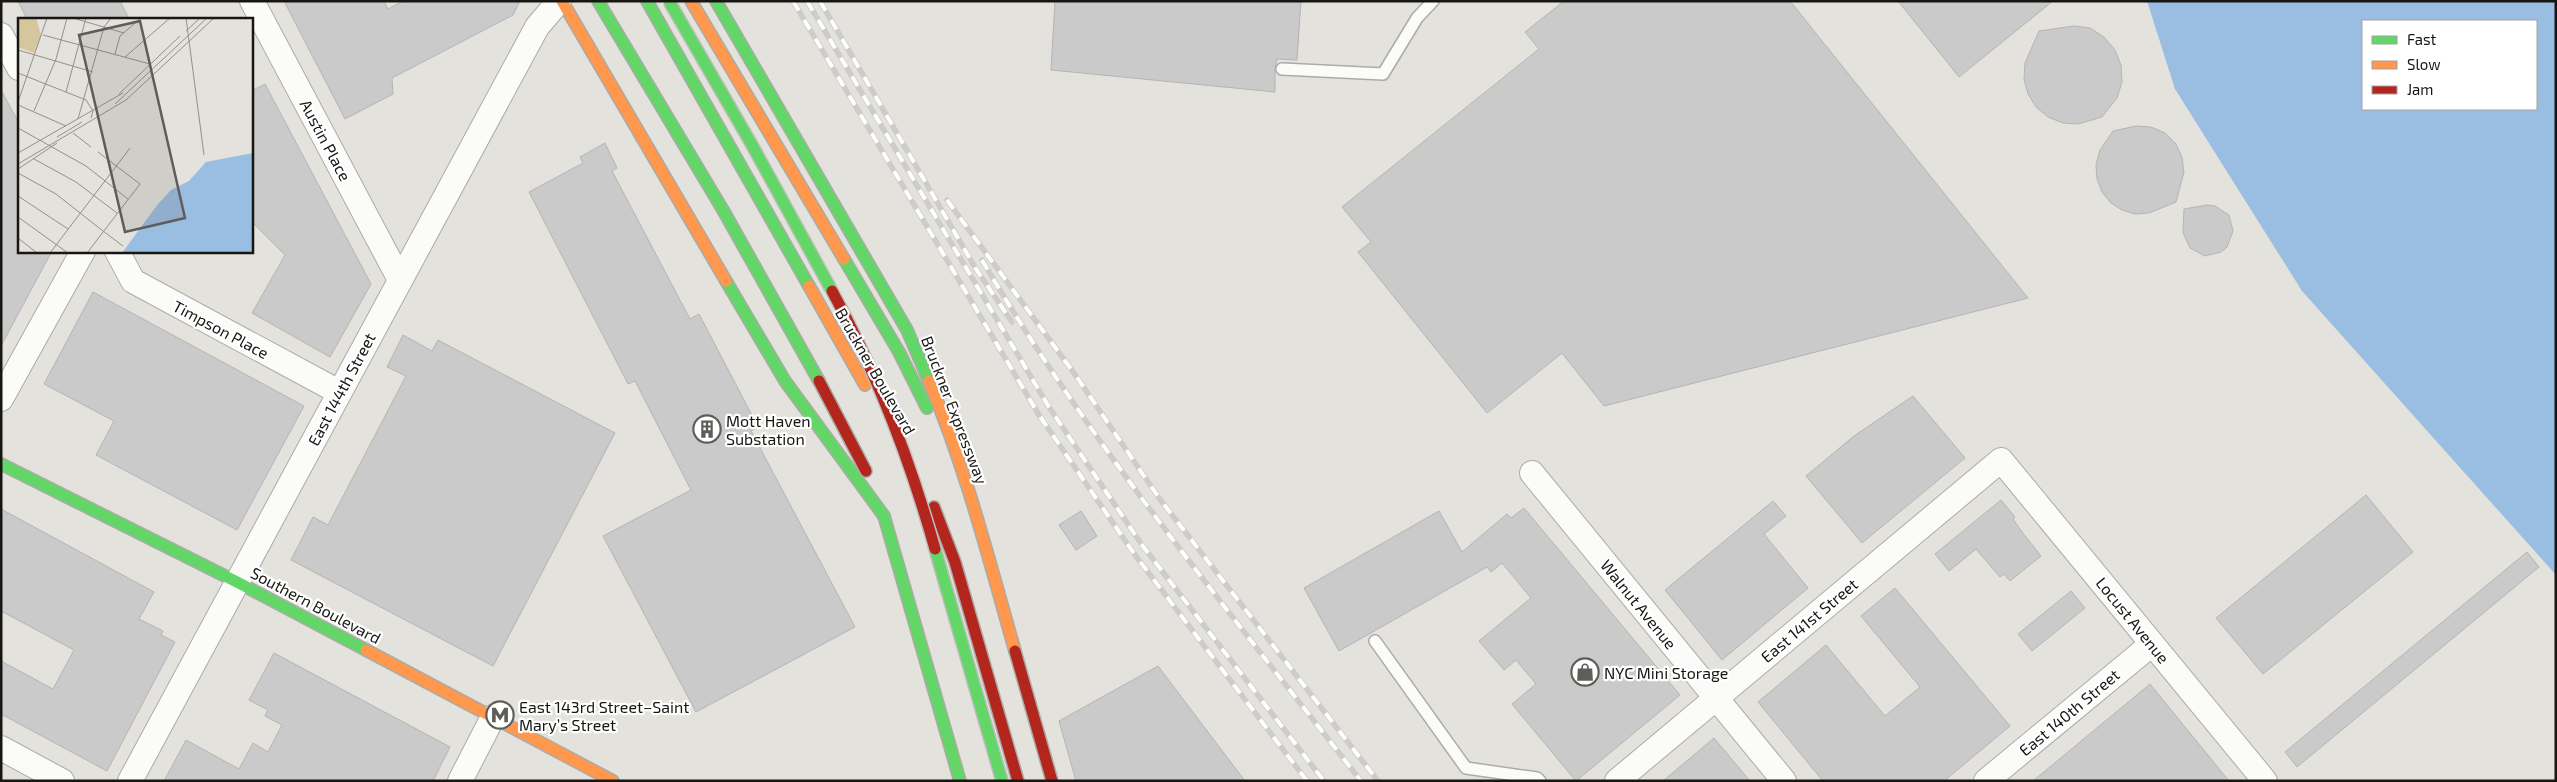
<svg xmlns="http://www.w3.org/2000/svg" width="2557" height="782" font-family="'Exo 2',sans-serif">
	<rect width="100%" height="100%" fill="#e4e2dd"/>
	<path fill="#9abde2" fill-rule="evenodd" d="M2147,1H2556V575L2302,291L2175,89ZM2363,21H2536V109H2363Z"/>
	<g fill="#cbcaca" stroke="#b5b4b3">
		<path d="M18,1H120L129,19H27Z"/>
		<path d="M284,1H384L388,9L403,1H520L513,15L392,78L393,94L345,119Z"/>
		<path d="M1055,1H1301L1297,60L1277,59L1275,68V92L1051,70Z"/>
		<path d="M1564,1H1790L2028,298L1604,406L1562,353L1487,413L1358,252L1371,242L1342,207L1539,49L1525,32Z"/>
		<path d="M1898,1H2053L1959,77Z"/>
		<path d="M2074,26L2090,28L2104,37L2115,50L2121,65L2122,82L2117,98L2102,117L2078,124L2063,123L2048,117L2036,107L2028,94L2024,79L2025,63L2039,31Z"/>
		<path d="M265,84L371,284L330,357L252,313L285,255L251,221V91Z"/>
		<path d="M1,90L19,123V251H52L1,346Z"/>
		<path d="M2136,126L2151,127L2165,133L2176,144L2182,157L2184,172L2176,202L2149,213L2135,214L2122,210L2111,203L2102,192L2097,179L2096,165L2100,150L2113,131Z"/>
		<path d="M605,143L617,168L612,171L690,319L699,314L758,427L751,431L855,627L696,712L603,536L691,490L635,381L628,384L529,192L583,163L580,157Z"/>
		<path d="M2207,205L2215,206L2229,215L2233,231L2227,247L2221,252L2205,256L2190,248L2183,233L2184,209Z"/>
		<path d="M93,292L304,406L237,530L96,455L114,421L44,384Z"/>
		<path d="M403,335L432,351L438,340L615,433L493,666L291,560L313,517L328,525L406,376L387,367Z"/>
		<path d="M1913,396L1965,458L1862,543L1806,476L1854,436Z"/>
		<path d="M2366,495L2413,552L2263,674L2216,618Z"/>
		<path d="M2001,500L2015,517L2013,519L2022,532L2041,556L2010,581L2004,574L2000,577L1976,549L1949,571L1935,554Z"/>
		<path d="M1773,501L1786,516L1764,534L1808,588L1722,660L1665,590Z"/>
		<path d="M1524,508L1680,695L1576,781L1512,704L1536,684L1516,660L1504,670L1479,641L1531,598L1502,563L1491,572L1487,567L1339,651L1304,588L1439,511L1462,552L1507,514L1511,518Z"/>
		<path d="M1,509L154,592L139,619L163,631L161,635L175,642L107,771L1,714V661L53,689L74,650L1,611Z"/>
		<path d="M1081,511L1097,536L1076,550L1059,525Z"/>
		<path d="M2527,552L2539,567L2297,767L2285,752Z"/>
		<path d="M1895,588L2010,726L1944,781H1823L1758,702L1826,645L1885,716L1920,687L1861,616Z"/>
		<path d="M2071,591L2085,608L2032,651L2018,634Z"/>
		<path d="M274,653L450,747L433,781H164L186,740L239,769L253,743L268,752L282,725L265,716L268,710L249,700Z"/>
		<path d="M1158,666L1245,781H1076L1059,721Z"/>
		<path d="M2150,684L2229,781H2033Z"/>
		<path d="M1714,738L1750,781H1663Z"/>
	</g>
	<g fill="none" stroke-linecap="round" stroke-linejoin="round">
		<g stroke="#acaba8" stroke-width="14">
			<g id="lane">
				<path d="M1282,69L1383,74L1417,18L1433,1"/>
				<path d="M1375,641L1466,768L1537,778L1540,781"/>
			</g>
		</g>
		<g stroke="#acaba8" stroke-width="26">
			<g id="street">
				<path d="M252,1L400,280"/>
				<path d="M1,35L19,68"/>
				<path d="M117,251L133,281L339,392"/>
				<path d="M1,399L83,251"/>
				<path d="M1532,473L1784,781"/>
				<path d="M1,748L62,781"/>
				<path d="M130,781L537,27L559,1"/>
				<path d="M460,781L493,717"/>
				<path d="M1617,781L2001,460L2265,781"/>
				<path d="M1986,781L2152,644"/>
			</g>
		</g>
		<g stroke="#acaba8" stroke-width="14">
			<g id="fast">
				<path d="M598,1L723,210L819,381"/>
				<path d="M647,1L809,286"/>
				<path d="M716,1L907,330L929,381"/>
				<path d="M844,259L899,352L927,408"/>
				<path d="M726,281L785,381L884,516"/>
				<path d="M1,464L237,582L366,650"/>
				<path d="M884,516L960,781"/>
			</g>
		</g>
		<g stroke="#acaba8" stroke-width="14">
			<g id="slow">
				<path d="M562,1L726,281"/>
				<path d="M691,1L844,259"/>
				<path d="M809,286L865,385"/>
				<path d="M929,381C966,469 989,560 1015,651"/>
				<path d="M366,650L613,781"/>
			</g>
		</g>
		<g stroke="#acaba8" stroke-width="14">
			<g id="jam">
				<path d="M819,381L866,471"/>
				<path d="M934,507L955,562L1018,781"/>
				<path d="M1015,651L1052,781"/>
			</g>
		</g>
		<use href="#lane" stroke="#fbfbfa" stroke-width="11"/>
		<use href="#street" stroke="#fbfbfa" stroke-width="24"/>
		<use href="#fast" stroke="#63d668" stroke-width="11"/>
		<use href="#slow" stroke="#ff974d" stroke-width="11"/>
		<use href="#jam" stroke="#b3261e" stroke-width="11"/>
		<g stroke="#cdccca" stroke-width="5.5">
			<g id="rail">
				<path d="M793,1L1039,415L1135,555L1307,781"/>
				<path d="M807,1L1049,407L1142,545L1324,781"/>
				<path d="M820,1L976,269L1012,322"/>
				<path d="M947,200L1074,373L1159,498L1378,781"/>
				<path d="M982,260C1091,446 1229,611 1361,781"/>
			</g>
		</g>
		<use href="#rail" stroke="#fff" stroke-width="4" stroke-dasharray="11" stroke-linecap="butt"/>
		<g stroke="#bebdbb" stroke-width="14" stroke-linecap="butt">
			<g id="fast-bridge">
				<path d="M669,1L752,145L832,291"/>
				<path d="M935,549L1002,781"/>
			</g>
		</g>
		<g stroke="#bebdbb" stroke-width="14" stroke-linecap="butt">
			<path id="jam-bridge" d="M832,291C877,373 910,460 935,549"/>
		</g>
		<use href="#fast-bridge" stroke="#63d668" stroke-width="11"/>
		<use href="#jam-bridge" stroke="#b3261e" stroke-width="11"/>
	</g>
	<defs>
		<g id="building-ring" transform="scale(1.4375)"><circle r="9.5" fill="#fff" stroke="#5f5d5a" stroke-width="1.5"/><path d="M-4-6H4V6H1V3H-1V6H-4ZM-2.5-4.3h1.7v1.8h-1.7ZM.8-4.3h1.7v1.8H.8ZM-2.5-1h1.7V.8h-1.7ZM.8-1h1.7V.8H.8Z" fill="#5f5d5a"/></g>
		<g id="shop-ring" transform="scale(1.4375)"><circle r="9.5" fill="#fff" stroke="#5f5d5a" stroke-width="1.5"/><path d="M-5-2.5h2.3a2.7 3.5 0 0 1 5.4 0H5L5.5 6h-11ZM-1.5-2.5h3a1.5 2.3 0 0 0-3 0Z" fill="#5f5d5a"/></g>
		<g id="metro-ring" transform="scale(1.4375)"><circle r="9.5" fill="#fff" stroke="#5f5d5a" stroke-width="1.5"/><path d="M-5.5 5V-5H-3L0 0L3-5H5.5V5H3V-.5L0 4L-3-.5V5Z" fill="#5f5d5a"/></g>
	</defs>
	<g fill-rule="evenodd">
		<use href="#building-ring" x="707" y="429"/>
		<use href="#shop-ring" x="1585" y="672"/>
		<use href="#metro-ring" x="500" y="715"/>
	</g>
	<g text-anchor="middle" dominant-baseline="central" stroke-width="4.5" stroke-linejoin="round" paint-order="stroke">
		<g font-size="16" fill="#171613" stroke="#fff">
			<text transform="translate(326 140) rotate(62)">Austin Place</text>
			<text transform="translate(221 329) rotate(28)">Timpson Place</text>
			<text transform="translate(876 371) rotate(60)">Bruckner Boulevard</text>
			<text transform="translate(341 389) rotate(-62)">East 144th Street</text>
			<text transform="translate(955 410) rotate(69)">Bruckner Expressway</text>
			<text transform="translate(1639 604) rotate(51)">Walnut Avenue</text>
			<text transform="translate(316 605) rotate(28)">Southern Boulevard</text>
			<text transform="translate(1809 620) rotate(-40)">East 141st Street</text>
			<text transform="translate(2133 620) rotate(51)">Locust Avenue</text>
			<text transform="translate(2069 712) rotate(-40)">East 140th Street</text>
		</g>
		<g font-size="16" fill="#171613" stroke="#fff" text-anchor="start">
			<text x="726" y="420">Mott Haven<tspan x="726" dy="18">Substation</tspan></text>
			<text x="1604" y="672">NYC Mini Storage</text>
			<text x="519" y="706">East 143rd Street–Saint<tspan x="519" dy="18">Mary’s Street</tspan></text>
		</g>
	</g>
	<g transform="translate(18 18)">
		<rect width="235" height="235" fill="#e4e2dd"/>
		<path d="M0,0H18L23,17L16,35L0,29Z" fill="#d5c69d"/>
		<path d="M235,135V235H104L140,186L153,172L171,163L188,144Z" fill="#9abde2"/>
		<path fill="none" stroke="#92908c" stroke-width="1" d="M55,0L106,15M168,0L186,137M168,13L182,0M25,17L132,46M0,32L75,54M97,36L102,18L123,0M107,39L152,0M0,55L68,82M48,74L68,0M101,76L162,18M68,82L75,93L73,100M0,84L29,0M97,86L189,0M0,87L48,108M16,93L38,41L49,0M60,101L86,9L93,0M0,110L68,148L110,181M55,115L73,129M39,119L64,104M0,135L105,75M16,141L58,164L99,195M0,146L108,82L196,0M0,151L39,125M0,155L38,176L85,213M0,178L50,211M0,199L50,235M85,213L105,228M0,220L19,235M32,235L112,130M69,235L122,166L80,134"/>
		<path fill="#5f5d5a" fill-opacity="0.15" stroke="#5f5d5a" stroke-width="2.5" d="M122,3L167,200L107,214L61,17Z"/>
		<rect width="235" height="235" fill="none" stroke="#171613" stroke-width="2.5"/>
	</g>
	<rect width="2557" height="782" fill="none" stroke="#171613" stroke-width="5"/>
	<rect x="2362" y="20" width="175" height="90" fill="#ffffff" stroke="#a2a2a1"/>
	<rect x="2372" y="36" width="25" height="8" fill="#63d668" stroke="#a2a2a1"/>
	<text x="2407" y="45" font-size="15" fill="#171613">Fast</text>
	<rect x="2372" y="61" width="25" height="8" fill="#ff974d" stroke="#a2a2a1"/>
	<text x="2407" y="70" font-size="15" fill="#171613">Slow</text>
	<rect x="2372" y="86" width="25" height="8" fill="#b3261e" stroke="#a2a2a1"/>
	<text x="2407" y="95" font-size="15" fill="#171613">Jam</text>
</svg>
